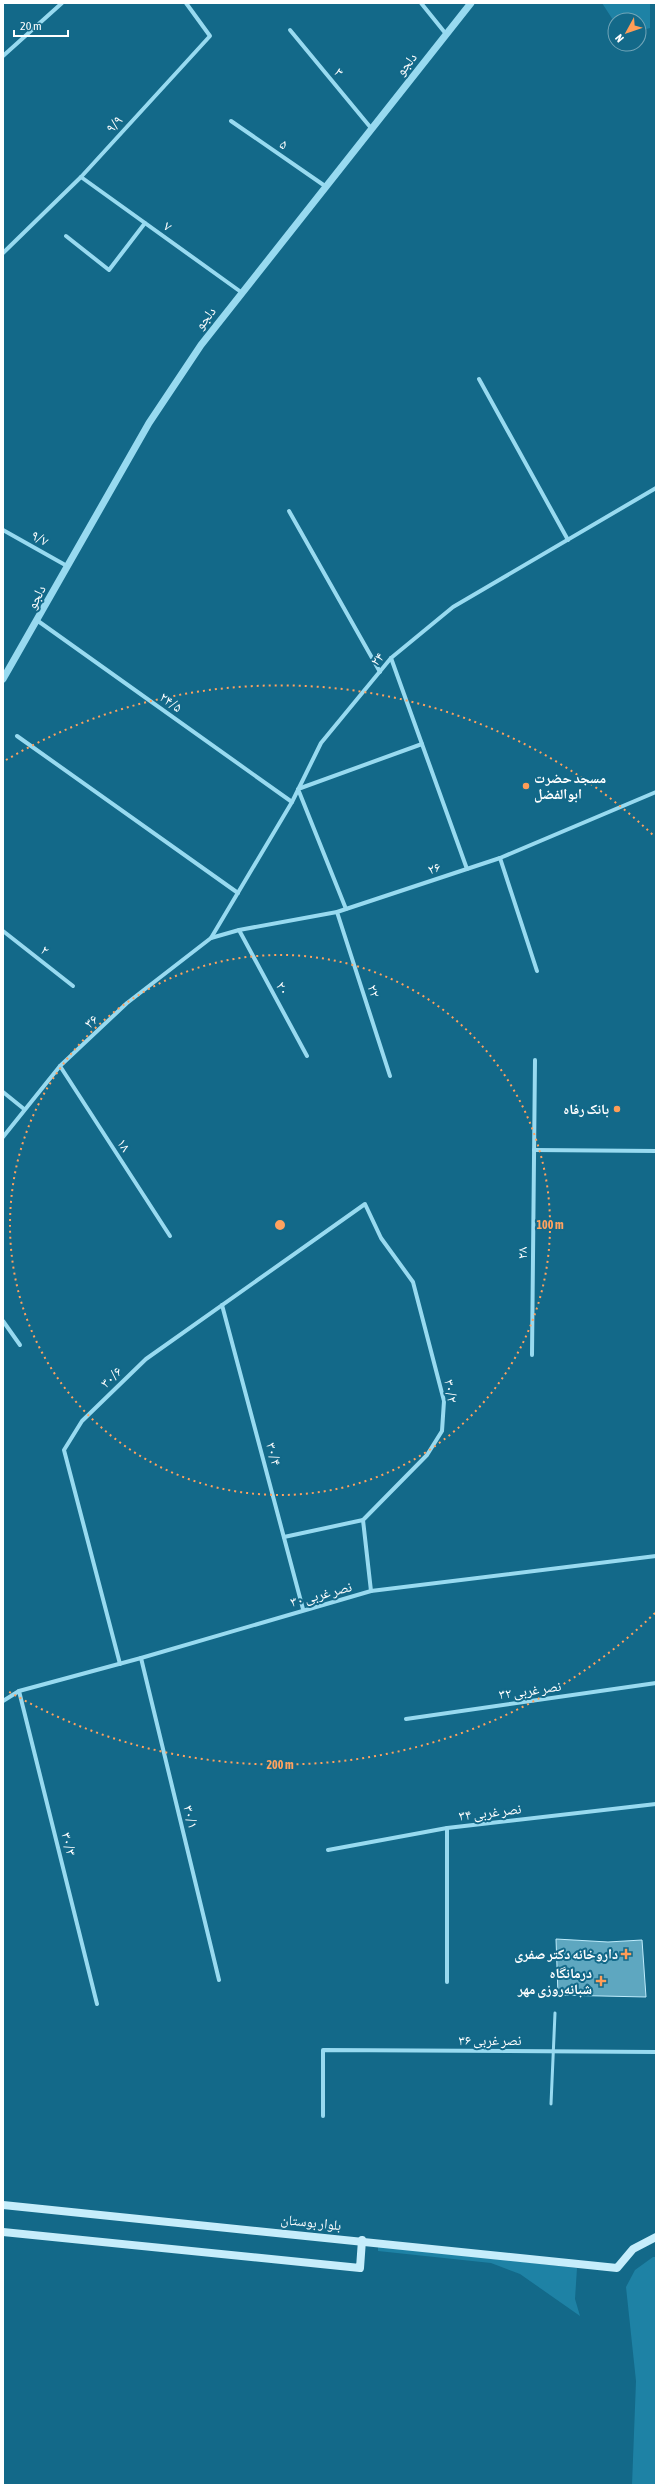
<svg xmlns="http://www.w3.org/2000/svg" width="659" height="2488" font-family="'Asap Condensed','Noto Naskh Arabic',sans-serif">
	<rect width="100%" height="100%" fill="#136989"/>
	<g fill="#1e82a5">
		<path d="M602,3H650V28L639,31V20H615V23Z"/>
		<path d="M378,2246L577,2268L575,2299L580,2316L520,2274L491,2263L378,2251Z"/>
		<path d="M653,2257H656V2485H632L636,2381L626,2287L635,2270Z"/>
	</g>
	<path fill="#5ea7c0" stroke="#bfecfc" d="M556,1939L608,1942L642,1940L646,1997L558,1995Z"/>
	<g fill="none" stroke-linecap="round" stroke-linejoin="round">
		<path stroke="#98daf0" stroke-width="3" d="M551,2104L555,2013"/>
		<g stroke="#98daf0" stroke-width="4">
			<path d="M421,3L446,34"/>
			<path d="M290,30L371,128"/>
			<path d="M3,56L62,3"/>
			<path d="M231,121L325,186"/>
			<path d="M81,177L241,292"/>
			<path d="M66,236L109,270L145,223"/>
			<path d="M3,253L81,177L210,36L186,3"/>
			<path d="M479,379L568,540"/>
			<path d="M289,511L380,672"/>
			<path d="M3,530L67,566"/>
			<path d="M38,621L292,802"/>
			<path d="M391,658L467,869"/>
			<path d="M17,736L238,893"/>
			<path d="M500,858L537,971"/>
			<path d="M346,909L298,789L422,744"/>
			<path d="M337,912L390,1076"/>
			<path d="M239,930L307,1056"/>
			<path d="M3,931L73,986"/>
			<path d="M211,938L292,802L321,743L391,658L453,607L656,488"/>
			<path d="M60,1066L170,1236"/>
			<path d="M3,1092L24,1109"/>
			<path d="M3,1137L60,1066L127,1003L211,938L239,930L337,912L500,858L656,792"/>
			<path d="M534,1150L656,1151"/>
			<path d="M222,1305L303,1609"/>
			<path d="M3,1321L20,1345"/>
			<path d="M532,1355L535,1060"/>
			<path d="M284,1537L363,1520"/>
			<path d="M141,1658L219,1980"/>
			<path d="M120,1664L64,1450L82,1421L146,1359L365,1204L381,1238L413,1282L444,1401L442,1431L427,1455L363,1520L371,1591"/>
			<path d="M19,1691L97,2004"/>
			<path d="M3,1701L19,1691L141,1658L371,1591L656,1556"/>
			<path d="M406,1719L656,1683"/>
			<path d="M447,1828V1982"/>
			<path d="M328,1850L447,1828L656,1804"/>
			<path d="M323,2116V2050L656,2052"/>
		</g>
		<path stroke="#98daf0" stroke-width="7" d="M3,679L149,423L201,345L471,3"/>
		<g stroke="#c6edfb" stroke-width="8">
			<path d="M3,2205L617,2268L633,2249L656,2237"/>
			<path d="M3,2232L360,2268L362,2240"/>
		</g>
	</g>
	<g fill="none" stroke="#ffa25f" stroke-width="2" stroke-dasharray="2 4">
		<circle cx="280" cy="1225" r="270"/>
		<path d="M655 1613A540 540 0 0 1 6 1690M6 760A540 540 0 0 1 655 837"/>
	</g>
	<g fill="#ff9d57" stroke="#136989" stroke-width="1.5">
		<circle cx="526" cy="786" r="4"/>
		<circle cx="617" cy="1109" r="4"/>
		<path d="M624 1948h4v4h4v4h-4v4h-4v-4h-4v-4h4z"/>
		<path d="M599 1975h4v4h4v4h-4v4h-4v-4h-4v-4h4z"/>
	</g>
	<g text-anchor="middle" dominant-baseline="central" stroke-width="4" stroke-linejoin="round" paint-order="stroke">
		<g font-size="14" fill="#fff" stroke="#136989">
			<text transform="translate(406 64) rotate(-51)">دلجو</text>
			<text transform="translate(339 72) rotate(50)">۳</text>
			<text transform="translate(114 124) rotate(-48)">۹/۹</text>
			<text transform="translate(284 144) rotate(34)">۵</text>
			<text transform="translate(168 226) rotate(36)">۷</text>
			<text transform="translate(205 318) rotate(-52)">دلجو</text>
			<text transform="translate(40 538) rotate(29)">۹/۷</text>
			<text transform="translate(36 597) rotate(-62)">دلجو</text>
			<text transform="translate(377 659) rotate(-49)">۲۴</text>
			<text transform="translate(171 702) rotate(35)">۲۴/۵</text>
			<text transform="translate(434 868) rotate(-19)">۲۶</text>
			<text transform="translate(45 950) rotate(38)">۲</text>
			<text transform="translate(283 988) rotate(61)">۲۰</text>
			<text transform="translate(374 991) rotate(72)">۲۲</text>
			<text transform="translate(91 1021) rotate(-43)">۳۶</text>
			<text transform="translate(124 1145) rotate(57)">۱۸</text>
			<text transform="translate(522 1253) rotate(-89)">۲۸</text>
			<text transform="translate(111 1377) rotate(-44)">۳۰/۶</text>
			<text transform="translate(451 1391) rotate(81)">۳۰/۲</text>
			<text transform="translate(274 1454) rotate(75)">۳۰/۴</text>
			<text transform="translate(321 1594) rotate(-15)">نصر غربی ۳۰</text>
			<text transform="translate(530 1690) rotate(-8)">نصر غربی ۳۲</text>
			<text transform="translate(490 1812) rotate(-7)">نصر غربی ۳۴</text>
			<text transform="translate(191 1817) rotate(76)">۳۰/۱</text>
			<text transform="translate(69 1844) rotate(76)">۳۰/۳</text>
			<text x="490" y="2040">نصر غربی ۳۶</text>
			<text transform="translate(311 2222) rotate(6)">بلوار بوستان</text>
		</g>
		<g font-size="14" font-weight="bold" fill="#fff" stroke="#136989" text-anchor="end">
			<text x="534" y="778" text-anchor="start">مسجد حضرت<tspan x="534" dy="16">ابوالفضل</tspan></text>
			<text x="609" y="1109">بانک رفاه</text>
			<text x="618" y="1954">داروخانه دکتر صفری</text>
			<text x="592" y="1973">درمانگاه<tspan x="592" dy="16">شبانه‌روزی مهر</tspan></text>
		</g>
	</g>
	<circle cx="280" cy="1225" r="6" fill="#ffa25f" stroke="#136989" stroke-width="2"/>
	<g font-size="12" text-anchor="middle" font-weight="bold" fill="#ffa25f" stroke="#136989" stroke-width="4" stroke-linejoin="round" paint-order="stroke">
		<text x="550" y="1229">100 m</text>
		<text x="280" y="1769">200 m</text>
	</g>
	<rect width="659" height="2488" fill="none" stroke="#ffffff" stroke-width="8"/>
	<g transform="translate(627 32) rotate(230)"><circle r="19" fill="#136989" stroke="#71a5b8"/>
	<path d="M0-3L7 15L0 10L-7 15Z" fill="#ff9d57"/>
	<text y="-6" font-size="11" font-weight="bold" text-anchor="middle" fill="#ffffff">N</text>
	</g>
	<path d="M14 30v6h54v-6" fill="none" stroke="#ffffff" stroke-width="2"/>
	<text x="20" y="30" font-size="12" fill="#ffffff" stroke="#136989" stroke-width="3" paint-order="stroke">20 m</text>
</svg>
